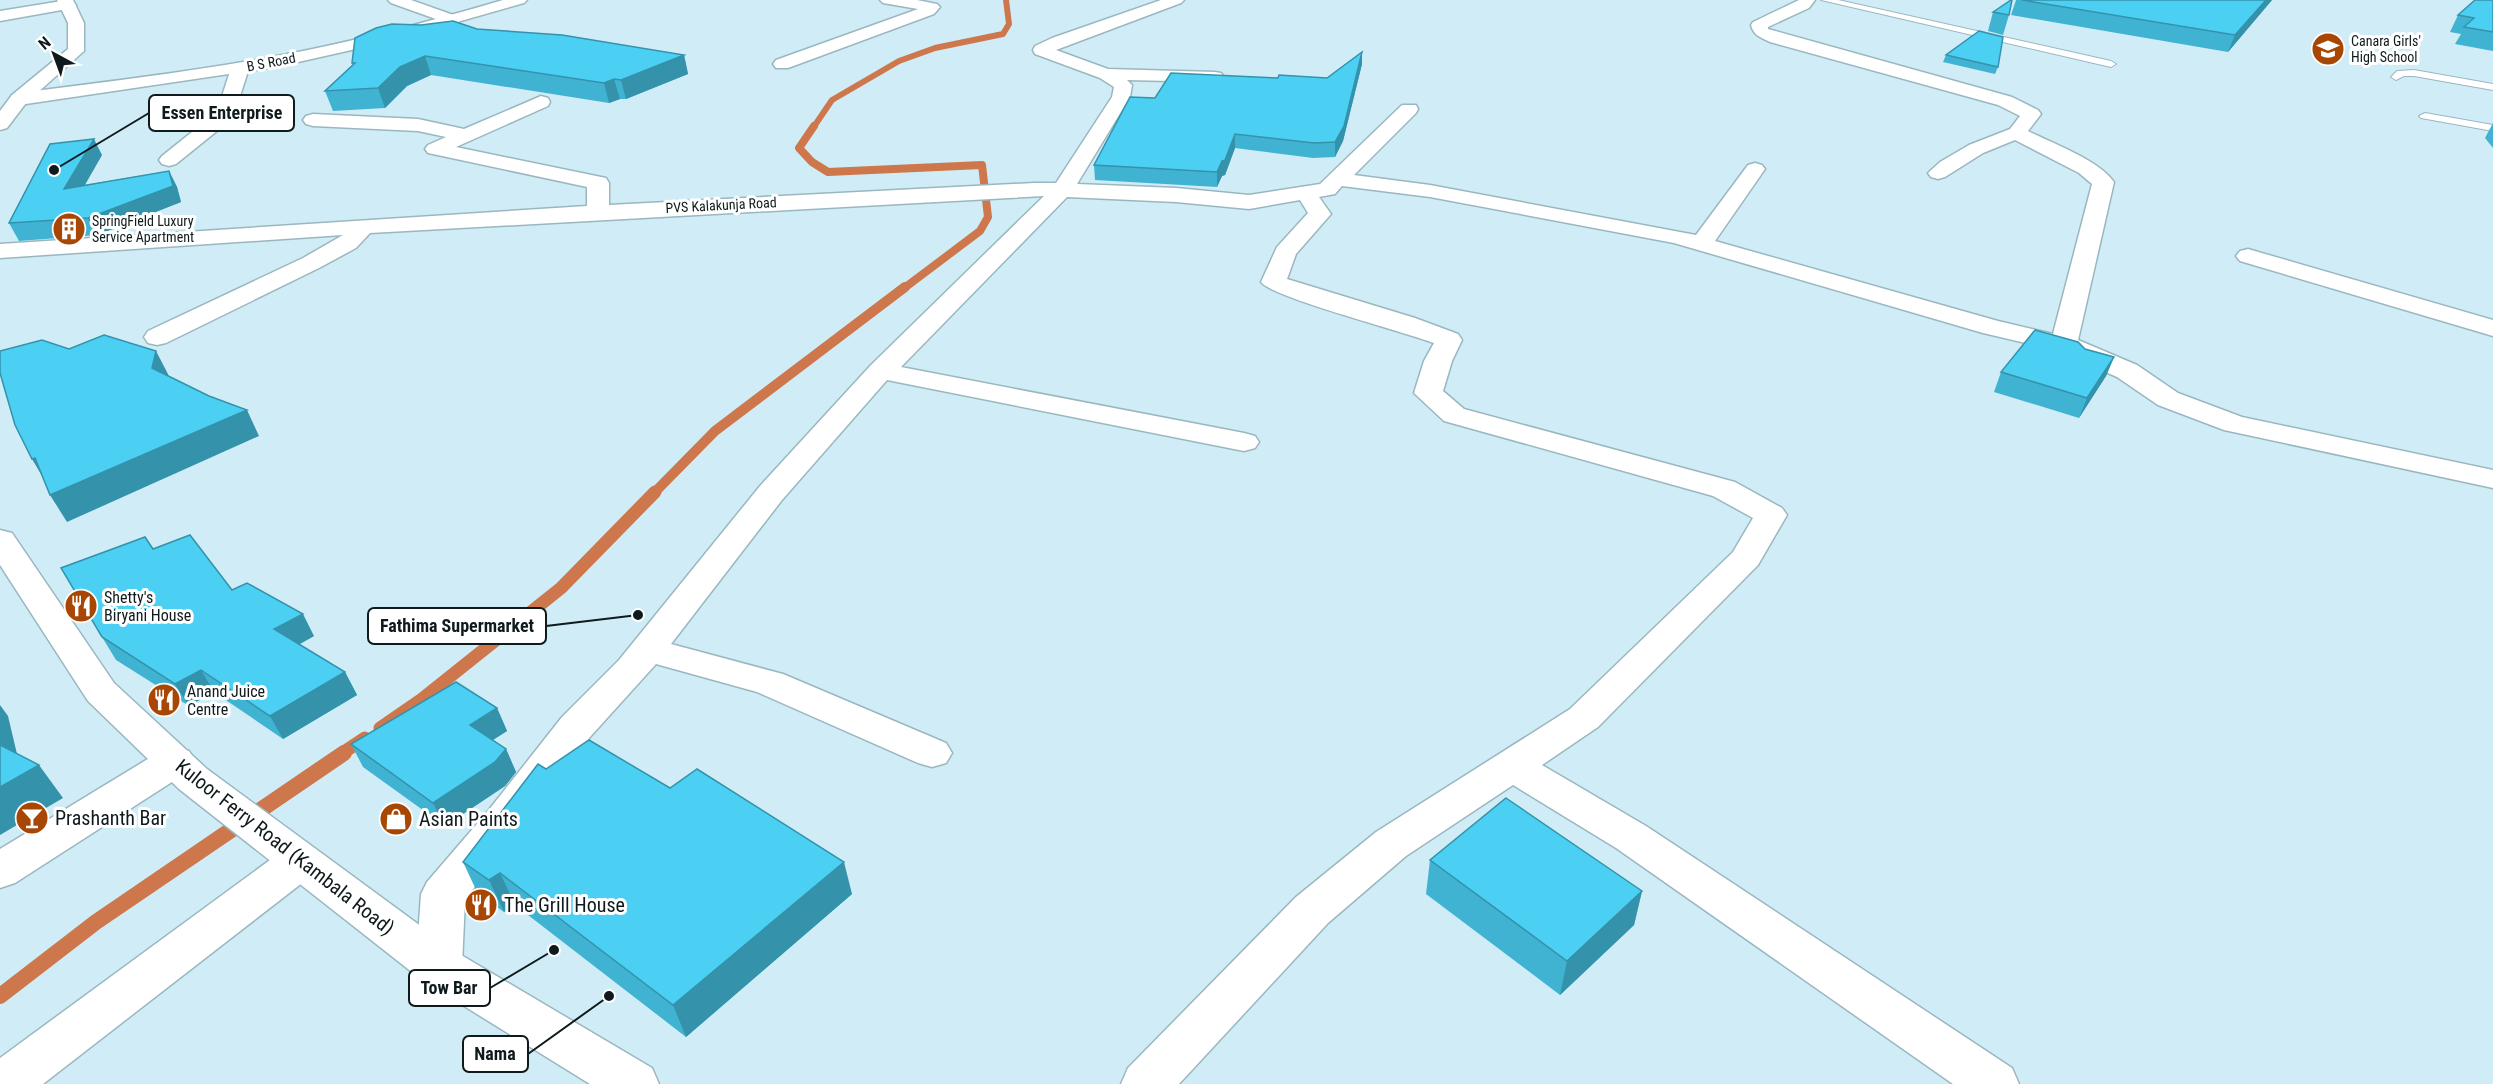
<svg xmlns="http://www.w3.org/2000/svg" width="2493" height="1084" font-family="'Roboto Condensed',sans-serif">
	<rect width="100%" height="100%" fill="#d0edf7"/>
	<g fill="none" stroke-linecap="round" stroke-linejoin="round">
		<path stroke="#ce774c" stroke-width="6" d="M813,128L832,100L899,61L935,48L1003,34L1009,24L1006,0"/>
		<path stroke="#ce774c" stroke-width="8" d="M814,126L799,148L812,162L828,172L982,165L988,217L980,231L903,289"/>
		<path stroke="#ce774c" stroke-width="10" d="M653,494L715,431L905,287"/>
		<g stroke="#ce774c" stroke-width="13">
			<path d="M380,728L422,699L561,588L655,492"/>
			<path d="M341,754L365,738"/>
		</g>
		<path stroke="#ce774c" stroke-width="16" d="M0,996L96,922L344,753"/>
		<g stroke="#9ab7c0" stroke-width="2">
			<g id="service">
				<path d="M1821,0H1838L2111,61L2116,64L2111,67Z"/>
				<path d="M2414,70L2493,84V90L2414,76H2404L2396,80L2391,77L2397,71Z"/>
				<path d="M2425,113L2493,125V131L2421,118L2419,116Z"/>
			</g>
		</g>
		<g stroke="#9ab7c0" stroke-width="3">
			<g id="minor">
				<path d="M68,0L73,2L76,5L73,8L0,21V11Z"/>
				<path d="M388,0H411L459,17L461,20L453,25L447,23L391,3Z"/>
				<path d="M880,0H917L937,4L940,7L934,14L788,68H776L773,64L776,60L918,9L883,3Z"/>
				<path d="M1161,0H1184L1181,3L1056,50L1108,69L1215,72L1221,73L1224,77L1221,81L1215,82L1127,80L1132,85L1130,97L1077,184L1176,188L1249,195L1320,184L1402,105H1416L1418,109L1416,113L1354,175L1430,185L1696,235L1748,165L1755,163L1762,165L1765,169L1715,241L1998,321L2053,334L2092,184L2079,173L2015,140L1983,153L1945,177L1938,179L1931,177L1928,173L1940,162L1969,145L2010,129L2020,116L1998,105L1770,42C1760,37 1754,36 1751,25L1753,22L1799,0H1815L1809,8L1768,27V29L2012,97L2038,110L2041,114L2028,131C2052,143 2099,160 2114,182L2078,340L2137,365L2178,393L2242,417L2493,470V488L2224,430L2158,405L2117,377L2055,350L1983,333L1674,243L1430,197L1342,186L1335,194L1319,197L1331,214L1296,254L1287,279L1415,318L1458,334L1462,340L1452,361L1443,391L1464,409L1735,482L1782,508L1787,515L1758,565L1598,727L1542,765L1646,826L2012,1068L2019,1084H1953L1616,848L1513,785L1406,856L1328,923L1179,1084H1121L1128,1068L1296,897L1376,832L1570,709L1733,552L1753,518L1713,496L1444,421L1414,393L1424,361L1434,343C1406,332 1271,297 1261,282L1277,247L1308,213L1300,200L1249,209L1176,202L1067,197L901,367L1244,433L1255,436L1259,442L1255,448L1244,451L887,380L782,500L671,644L783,674L946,743L952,753L946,763L932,767L918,763L757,692L656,664L590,737L518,833L465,899L462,966L456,980L439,986L422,980L416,966L421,894L427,882L488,811L562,717L619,660L760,486L871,365L1044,196L370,233L356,248L319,268L166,343L157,345L148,343L144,337L148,331L303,258L343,235L0,258V244L587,206V187L428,153L425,149L428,145L446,137L418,131L313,126L306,124L303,120L306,116L313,114L418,119L464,129L541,96L548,98L550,102L548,106L456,147L606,178L609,183V205L1034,183H1056L1112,97L1114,87L1100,78L1035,54L1033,50L1035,46L1052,38Z"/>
				<path d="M240,63L246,64L249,68L233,118L176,164L169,166L162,164L159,160L162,156L217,112L231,68L234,64Z"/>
				<path d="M2248,249L2493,320V336L2240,261L2236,256L2240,251Z"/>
				<path d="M175,747L189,751L195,761L189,771L15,883L0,888V849L161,751Z"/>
				<path d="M300,844L315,849L322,861L315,873L43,1084H0V1058L285,849Z"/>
			</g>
		</g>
		<g stroke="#9ab7c0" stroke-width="3">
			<path id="tertiary" d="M503,0H527L524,3L387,42L276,67L19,105L12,103L10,99L12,95L19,93C105,82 191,72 277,56C353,42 428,22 503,0Z"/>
		</g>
		<g stroke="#9ab7c0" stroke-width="3">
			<g id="secondary">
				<path d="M57,0H73L84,23V51L26,103L7,128L0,130V111L12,95L68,49V23Z"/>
				<path d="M0,530L12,533L114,683L207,769L456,952L652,1068L659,1084H590L422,980L179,789L88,701L0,565Z"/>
			</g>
		</g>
		<use href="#service" fill="#fff" fill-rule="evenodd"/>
		<use href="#minor" fill="#fff" fill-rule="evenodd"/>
		<use href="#tertiary" fill="#fff" fill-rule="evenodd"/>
		<use href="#secondary" fill="#fff" fill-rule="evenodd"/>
	</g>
	<g fill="#40b3d2">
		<path d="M2016,0H2272L2228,52L2011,15Z"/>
		<path d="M2493,0V51L2455,44L2461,34L2450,32L2458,15Z"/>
		<path d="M1993,12L2009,15L2003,35L1988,31Z"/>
		<path d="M477,29L684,55L688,74L626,99H620L609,103L431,75L407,86L385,108L333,111L325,91L353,65L352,63Z"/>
		<path d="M1362,52V64L1343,141L1335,157L1313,158L1235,148L1225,175L1222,176L1217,187L1095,180L1094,165L1155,98L1278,78H1327Z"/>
		<path d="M1946,55L1998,67L1995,74L1943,62Z"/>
		<path d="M2493,123V148L2485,138Z"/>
		<path d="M102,155L84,185L169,171L177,187L181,202L97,235L19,241L9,223Z"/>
		<path d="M2114,357L2106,376L2079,418L1994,392L2001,372Z"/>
		<path d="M153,549L232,590L314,636L299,644L345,672L357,695L283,739L214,692L189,706L116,660L102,637Z"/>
		<path d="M497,708L507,731L493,740L506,749L516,772L505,786L445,826L363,767L351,744Z"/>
		<path d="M546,769L670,788L852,894L686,1037L515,905L504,912L478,894L463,862Z"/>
		<path d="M1430,860L1642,891L1634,925L1560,995L1426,894Z"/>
	</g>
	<g fill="#3492ab">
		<path d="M2266,0H2272L2228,52L2235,35Z"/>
		<path d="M1362,52V64L1343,141L1335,157V142Z"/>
		<path d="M684,55L688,74L626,99L621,80Z"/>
		<path d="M425,56L431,75L407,86L385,108L378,88L400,67Z"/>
		<path d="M614,79L620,99L609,103L604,83Z"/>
		<path d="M1235,134V148L1225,175L1222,176L1217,187V172Z"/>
		<path d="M94,139L102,155L73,206L64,189Z"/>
		<path d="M169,171L177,187L181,202L97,235L88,218Z"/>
		<path d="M156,351L169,376L152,368Z"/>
		<path d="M2114,357L2106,376L2079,418L2087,398Z"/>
		<path d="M247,410L259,436L67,522L50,495Z"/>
		<path d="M35,458L48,486L32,459Z"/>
		<path d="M303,614L314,636L286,652L274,629Z"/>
		<path d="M201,670L214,692L189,706L175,684Z"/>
		<path d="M345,672L357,695L283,739L270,716Z"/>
		<path d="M0,705L8,716L22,775L39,765L63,798L0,835Z"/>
		<path d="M497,708L507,731L480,748L470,725Z"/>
		<path d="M506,749L516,772L505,786L445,826L433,803Z"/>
		<path d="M844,862L852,894L686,1037L673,1005Z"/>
		<path d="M500,873L515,905L504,912L489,880Z"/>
		<path d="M1642,891L1634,925L1560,995L1567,961Z"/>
	</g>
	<g fill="#4bd0f4" stroke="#3492ab" stroke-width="1.5">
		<path d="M2011,0H2012L2009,15L1993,12Z"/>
		<path d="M2022,0H2266L2235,35Z"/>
		<path d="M2475,0H2493V32L2464,27L2474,18L2458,15Z"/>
		<path d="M453,21L477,29L562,35L684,55L621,80L614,79L604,83L425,56L400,67L378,88L325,91L355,63H352L355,38L376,28L392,24L421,25Z"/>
		<path d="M1979,31L2003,37L1998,67L1946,55Z"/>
		<path d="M1362,52L1344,126L1335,142L1314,143L1235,134L1225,160L1222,161L1217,172L1094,165L1130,97L1155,98L1171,73L1278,78L1279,75L1327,78Z"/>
		<path d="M94,139L64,189L169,171L173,186L88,218L9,223L50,144Z"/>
		<path d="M2035,330L2078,342L2085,349L2114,357L2087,398L2001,372Z"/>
		<path d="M104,335L156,351L152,368L209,396L247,410L50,495L35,458L32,459L15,425L0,373V351L42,340L69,349Z"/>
		<path d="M190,535L232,590L247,583L303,614L274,629L345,672L270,716L201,670L175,684L102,637L61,568L145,537L153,549Z"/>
		<path d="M456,682L497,708L470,725L506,749L495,762L433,803L351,744Z"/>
		<path d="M589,740L670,788L697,769L844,862L673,1005L500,873L489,880L463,862L538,764L546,769Z"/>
		<path d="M0,745L39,765L0,787Z"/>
		<path d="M1506,798L1642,891L1567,961L1430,860Z"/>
	</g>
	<defs>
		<g id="school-disc" transform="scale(1.725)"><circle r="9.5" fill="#a84604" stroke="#fff"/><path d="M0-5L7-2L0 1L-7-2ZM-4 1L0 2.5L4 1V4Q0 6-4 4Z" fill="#fff"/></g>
		<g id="building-disc" transform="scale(1.725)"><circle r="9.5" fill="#a84604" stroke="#fff"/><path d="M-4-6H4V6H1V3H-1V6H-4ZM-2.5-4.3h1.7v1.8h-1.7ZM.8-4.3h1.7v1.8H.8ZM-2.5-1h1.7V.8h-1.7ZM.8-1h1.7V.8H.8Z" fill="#fff"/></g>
		<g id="restaurant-disc" transform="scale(1.725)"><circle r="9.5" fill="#a84604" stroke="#fff"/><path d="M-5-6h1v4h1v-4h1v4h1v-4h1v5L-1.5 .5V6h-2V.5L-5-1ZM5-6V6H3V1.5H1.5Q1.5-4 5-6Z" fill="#fff"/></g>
		<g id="bar-disc" transform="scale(1.725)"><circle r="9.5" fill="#a84604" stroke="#fff"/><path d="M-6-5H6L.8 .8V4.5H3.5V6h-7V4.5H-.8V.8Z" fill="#fff"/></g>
		<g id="shop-disc" transform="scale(1.725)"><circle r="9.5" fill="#a84604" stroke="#fff"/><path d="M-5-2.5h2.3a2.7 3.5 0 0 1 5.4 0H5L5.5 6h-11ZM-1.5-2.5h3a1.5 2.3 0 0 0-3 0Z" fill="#fff"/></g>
	</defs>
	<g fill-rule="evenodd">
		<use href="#school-disc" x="2328" y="49"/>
		<use href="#building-disc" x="69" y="229"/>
		<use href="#restaurant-disc" x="81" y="606"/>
		<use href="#restaurant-disc" x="164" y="700"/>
		<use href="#bar-disc" x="32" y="818"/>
		<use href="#shop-disc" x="396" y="819"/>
		<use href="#restaurant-disc" x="481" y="905"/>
	</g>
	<g text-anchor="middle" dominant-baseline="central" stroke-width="6" stroke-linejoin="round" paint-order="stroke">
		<g font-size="14" fill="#0f1a1d" stroke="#fff" text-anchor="start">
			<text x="2351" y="41">Canara Girls'<tspan x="2351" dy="16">High School</tspan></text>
			<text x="92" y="221">SpringField Luxury<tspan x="92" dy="16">Service Apartment</tspan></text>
		</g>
		<g font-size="14" fill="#0f1a1d" stroke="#fff">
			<text transform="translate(271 62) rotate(-11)">B S Road</text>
			<text transform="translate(721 205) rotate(-3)">PVS Kalakunja Road</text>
		</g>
		<g font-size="16" fill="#0f1a1d" stroke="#fff" text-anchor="start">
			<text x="104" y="597">Shetty's<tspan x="104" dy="18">Biryani House</tspan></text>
			<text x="187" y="691">Anand Juice<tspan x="187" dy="18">Centre</tspan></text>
		</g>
		<g font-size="20" fill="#0f1a1d" stroke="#fff" text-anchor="start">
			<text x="55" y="818">Prashanth Bar</text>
			<text x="419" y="819">Asian Paints</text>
			<text x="504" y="905">The Grill House</text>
		</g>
		<g font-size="20" fill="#0f1a1d" stroke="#fff">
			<text transform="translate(285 847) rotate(38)">Kuloor Ferry Road (Kambala Road)</text>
		</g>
	</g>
	<path fill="none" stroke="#0f1a1d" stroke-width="2" d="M54 170L149 113M638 615L546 626M554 950L490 988M609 996L528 1054"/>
	<g fill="#0f1a1d" stroke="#fff" stroke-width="2">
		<circle cx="54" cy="170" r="6"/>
		<circle cx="638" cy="615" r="6"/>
		<circle cx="554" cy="950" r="6"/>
		<circle cx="609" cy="996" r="6"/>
	</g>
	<g fill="#fff" stroke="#0f1a1d" stroke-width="2">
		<rect x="149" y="95" width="145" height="36" rx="6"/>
		<rect x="368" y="608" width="178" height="36" rx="6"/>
		<rect x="409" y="970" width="81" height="36" rx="6"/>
		<rect x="463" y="1036" width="65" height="36" rx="6"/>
	</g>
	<g font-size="18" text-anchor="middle" font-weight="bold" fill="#0f1a1d">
		<text x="222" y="119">Essen Enterprise</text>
		<text x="457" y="632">Fathima Supermarket</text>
		<text x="449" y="994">Tow Bar</text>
		<text x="495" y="1060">Nama</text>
	</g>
	<g transform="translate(54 54) rotate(319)" stroke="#ffffff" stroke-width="4.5" paint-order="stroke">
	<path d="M0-4.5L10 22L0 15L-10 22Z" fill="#0f1a1d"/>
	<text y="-9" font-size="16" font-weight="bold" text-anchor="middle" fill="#0f1a1d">N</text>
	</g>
</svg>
